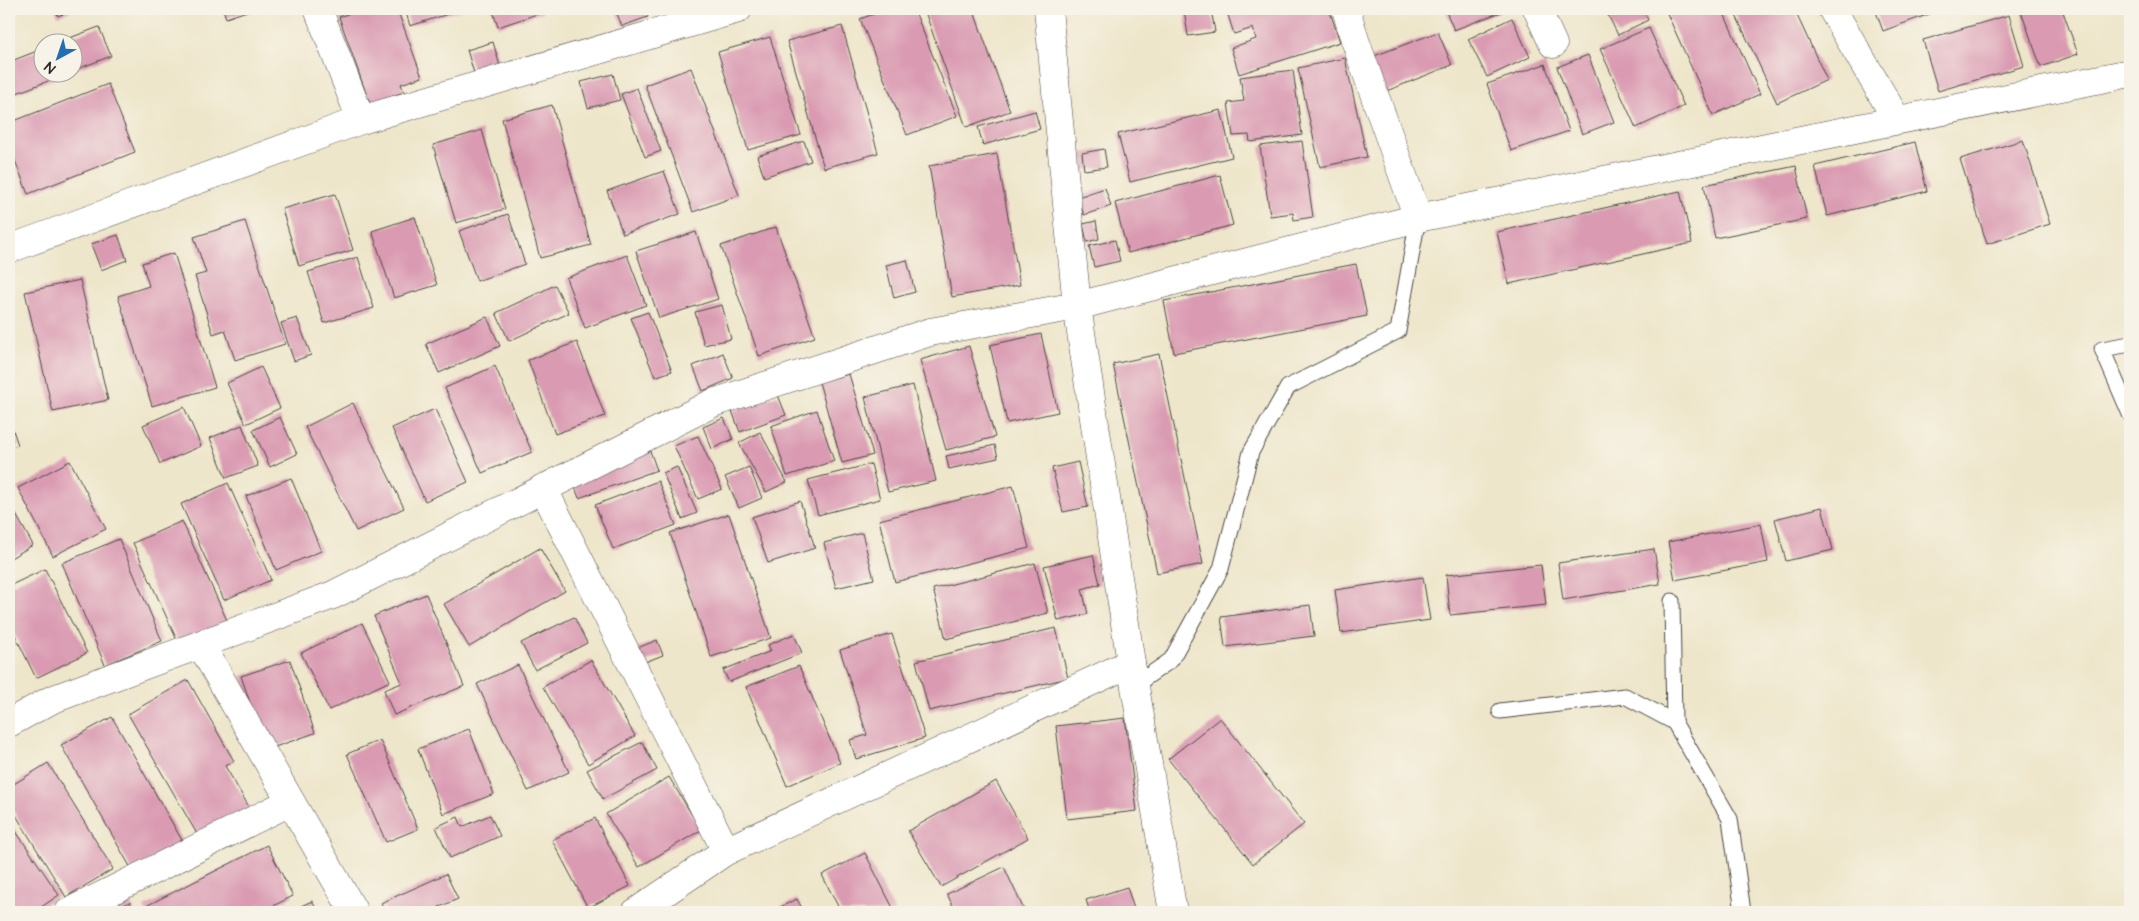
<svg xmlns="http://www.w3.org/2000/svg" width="2139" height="921" font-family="'Architects Daughter',sans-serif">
	<rect width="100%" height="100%" fill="#f7f3e8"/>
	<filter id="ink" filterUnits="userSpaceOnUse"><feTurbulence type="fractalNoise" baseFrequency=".02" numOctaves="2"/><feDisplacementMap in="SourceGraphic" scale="10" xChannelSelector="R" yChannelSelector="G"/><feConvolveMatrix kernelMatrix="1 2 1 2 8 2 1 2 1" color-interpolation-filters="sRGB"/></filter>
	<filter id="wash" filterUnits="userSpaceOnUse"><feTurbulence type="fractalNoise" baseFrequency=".0096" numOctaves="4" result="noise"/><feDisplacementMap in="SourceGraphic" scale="20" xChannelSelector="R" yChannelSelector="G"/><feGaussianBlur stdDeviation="1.12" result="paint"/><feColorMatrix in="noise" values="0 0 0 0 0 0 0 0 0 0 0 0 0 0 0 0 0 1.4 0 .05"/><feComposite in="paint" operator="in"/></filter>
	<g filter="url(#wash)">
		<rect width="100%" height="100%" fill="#eee6ca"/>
		<g id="blocks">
			<g fill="#da9bb2">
				<path d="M55,9H76L58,16Z"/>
				<path d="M223,9H253L226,18Z"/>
				<path d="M361,9H397L422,77L401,84L404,92L370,104L339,17Z"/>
				<path d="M405,9H464L410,26Z"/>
				<path d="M492,9H541L543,12L498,27Z"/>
				<path d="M615,9H644L648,17L622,26Z"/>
				<path d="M663,9H683L665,15Z"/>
				<path d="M887,9H914L957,116L907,135L860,19Z"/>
				<path d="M924,9H973L1010,111L966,127Z"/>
				<path d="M1184,9H1211L1215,32L1188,36Z"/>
				<path d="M1237,9H1329L1340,42L1239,74L1231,48L1256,39L1253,28L1234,34L1227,12Z"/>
				<path d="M1445,9H1509L1454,30Z"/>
				<path d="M1609,9H1643L1648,20L1618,35L1606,11Z"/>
				<path d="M1665,9H1722L1760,94L1713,115Z"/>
				<path d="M1733,9H1794L1827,80L1777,103Z"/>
				<path d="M1875,9H1943L1883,31Z"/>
				<path d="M2020,9H2062L2078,54L2041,67Z"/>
				<path d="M2009,15L2024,66L1938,91L1923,40Z"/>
				<path d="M1512,18L1530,57L1487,77L1468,39Z"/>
				<path d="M842,26L878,153L824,168L787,41Z"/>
				<path d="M99,27L111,56L72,71V42H59Z"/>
				<path d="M1649,28L1684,106L1636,128L1600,49Z"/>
				<path d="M1438,32L1452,65L1379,94L1366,59Z"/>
				<path d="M770,37L801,135L748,150L718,52Z"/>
				<path d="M493,42L500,66L474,73L467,50Z"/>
				<path d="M42,49V72L69,73L9,96V62Z"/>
				<path d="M1588,55L1614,122L1582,134L1557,67Z"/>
				<path d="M1345,58L1367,157L1320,167L1298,68Z"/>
				<path d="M1545,64L1569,131L1511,151L1487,84Z"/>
				<path d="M691,68L739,195L693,212L645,85Z"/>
				<path d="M1293,70L1302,135L1250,142L1249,135L1233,136L1228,103L1244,101L1240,77Z"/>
				<path d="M613,74L620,100L588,108L581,82Z"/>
				<path d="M108,84L135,152L28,194L9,145V123Z"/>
				<path d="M637,88L661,151L645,157L621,94Z"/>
				<path d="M552,105L591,245L540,258L502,119Z"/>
				<path d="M1221,110L1232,157L1130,182L1118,134Z"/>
				<path d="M1035,111L1040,129L983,145L978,127Z"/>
				<path d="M482,130L505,209L456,223L433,145Z"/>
				<path d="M2023,140L2050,224L1987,244L1960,159Z"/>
				<path d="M804,141L811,161L764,177L757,156Z"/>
				<path d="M1302,141L1313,217L1294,220L1293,213L1270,216L1260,146Z"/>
				<path d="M1915,142L1927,191L1827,216L1815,166Z"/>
				<path d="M1104,149L1107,167L1084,170L1082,153Z"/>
				<path d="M997,154L1020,285L952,297L929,166Z"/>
				<path d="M1796,166L1807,219L1715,238L1704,185Z"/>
				<path d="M664,171L680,214L623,234L607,191Z"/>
				<path d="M1220,175L1233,225L1128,253L1115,203Z"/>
				<path d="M1105,188L1111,206L1084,215L1078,197Z"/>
				<path d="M1680,191L1692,243L1509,284L1497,232Z"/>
				<path d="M335,194L353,250L299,266L282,209Z"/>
				<path d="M508,214L525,264L477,281L459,231Z"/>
				<path d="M415,217L437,285L394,298L372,231Z"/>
				<path d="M245,221L285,344L235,360L225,330L213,334L195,276L206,273L194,237Z"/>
				<path d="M1096,221L1099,239L1087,242L1083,224Z"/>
				<path d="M776,227L815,337L759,356L721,246Z"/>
				<path d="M696,232L718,299L659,318L636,251Z"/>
				<path d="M118,235L127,260L101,270L91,244Z"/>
				<path d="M1115,240L1120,261L1094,267L1089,246Z"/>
				<path d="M174,253L215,387L152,406L118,296L149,286L142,263Z"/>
				<path d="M627,255L646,305L585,328L566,278Z"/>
				<path d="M358,257L374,308L324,323L308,272Z"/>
				<path d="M907,260L915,292L894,298L886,265Z"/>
				<path d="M1356,264L1367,316L1174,353L1164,301Z"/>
				<path d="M80,280L108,400L53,412L25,292Z"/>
				<path d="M555,285L569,313L509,341L496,313Z"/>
				<path d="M722,305L731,339L704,345L695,312Z"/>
				<path d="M648,312L672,371L655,377L631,318Z"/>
				<path d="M487,317L500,346L439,373L426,344Z"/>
				<path d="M297,318L311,355L294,361L281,323Z"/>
				<path d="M1041,334L1058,412L1007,423L990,345Z"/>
				<path d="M577,342L605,416L555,434L528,360Z"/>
				<path d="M969,346L995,437L946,450L920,360Z"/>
				<path d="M723,353L733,378L703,391L693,366Z"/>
				<path d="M1159,354L1203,564L1157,573L1113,364Z"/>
				<path d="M495,366L532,452L482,473L445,388Z"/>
				<path d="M261,367L280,408L246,424L227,383Z"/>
				<path d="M849,374L873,455L842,463L819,382Z"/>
				<path d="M913,385L936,481L888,492L865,397Z"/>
				<path d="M778,395L786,415L740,432L732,411Z"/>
				<path d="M353,403L404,508L356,531L305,427Z"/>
				<path d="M184,407L201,446L160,464L143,425Z"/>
				<path d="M435,409L468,482L425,501L392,428Z"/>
				<path d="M817,410L834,461L787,476L771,426Z"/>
				<path d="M280,417L297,454L270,467L253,430Z"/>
				<path d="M9,418L18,445L9,448Z"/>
				<path d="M724,418L733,439L712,449L703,427Z"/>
				<path d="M242,425L258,466L226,478L210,438Z"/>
				<path d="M760,432L787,482L766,492L739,443Z"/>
				<path d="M698,436L722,489L698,499L674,446Z"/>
				<path d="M995,445L998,458L949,469L946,456Z"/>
				<path d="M650,451L657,470L579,498L572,479Z"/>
				<path d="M70,461L106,529L53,556L18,488Z"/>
				<path d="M1078,462L1088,507L1063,512L1052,468Z"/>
				<path d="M871,464L880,499L818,515L808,480Z"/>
				<path d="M677,467L697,513L682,519L663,473Z"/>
				<path d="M749,467L762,498L739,508L725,477Z"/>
				<path d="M291,478L321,551L276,570L246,496Z"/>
				<path d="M658,481L676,525L613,549L595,505Z"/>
				<path d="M228,483L271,580L224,600L181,504Z"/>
				<path d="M1013,486L1029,548L895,582L879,520Z"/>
				<path d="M800,501L815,548L768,563L752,517Z"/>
				<path d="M9,502L33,545L9,559Z"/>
				<path d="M1822,507L1833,550L1786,561L1775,519Z"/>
				<path d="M729,514L771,638L711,657L670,533Z"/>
				<path d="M182,521L230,627L181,649L133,543Z"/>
				<path d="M1761,524L1768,562L1675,580L1668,542Z"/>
				<path d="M862,533L874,579L836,588L824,543Z"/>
				<path d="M119,539L162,641L105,665L62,563Z"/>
				<path d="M540,548L565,591L469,647L444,604Z"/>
				<path d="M1654,549L1660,584L1563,600L1558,563Z"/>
				<path d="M1093,555L1100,584L1082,589L1088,614L1058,621L1044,566Z"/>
				<path d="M1035,563L1048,613L946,639L933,589Z"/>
				<path d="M1541,565L1546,605L1450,615L1446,575Z"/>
				<path d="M45,569L87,653L36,678L9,623V586Z"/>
				<path d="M1423,577L1430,620L1341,633L1335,590Z"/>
				<path d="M426,594L464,686L394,715L384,690L402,683L374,616Z"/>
				<path d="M1310,605L1314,636L1225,647L1221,617Z"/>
				<path d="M574,617L587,643L535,670L521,643Z"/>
				<path d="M362,623L390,681L329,710L301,653Z"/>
				<path d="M1056,628L1068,678L929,711L916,661Z"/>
				<path d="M794,634L802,653L729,682L723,670L771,651L768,645Z"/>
				<path d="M892,634L925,738L856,759L850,740L867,735L840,650Z"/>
				<path d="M657,640L663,655L640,664L635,649Z"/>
				<path d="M290,660L315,733L266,750L241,676Z"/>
				<path d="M591,660L635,736L588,764L543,687Z"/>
				<path d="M518,665L569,772L528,791L477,684Z"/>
				<path d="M799,666L840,763L787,786L746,687Z"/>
				<path d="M188,680L234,761L225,766L252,812L201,841L128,714Z"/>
				<path d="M112,717L183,842L132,870L61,745Z"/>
				<path d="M1125,718L1137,811L1067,819L1056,726Z"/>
				<path d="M1220,718L1304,824L1253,864L1168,759Z"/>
				<path d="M469,729L494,794L443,814L418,749Z"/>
				<path d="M380,740L418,829L386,842L347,754Z"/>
				<path d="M642,742L657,770L603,799L587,770Z"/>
				<path d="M48,763L113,869L66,897L9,804V787Z"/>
				<path d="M669,777L701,830L639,867L606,814Z"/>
				<path d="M996,781L1028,838L941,887L908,831Z"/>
				<path d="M490,815L500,836L450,858L436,827L458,817L462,827Z"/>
				<path d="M595,818L630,886L588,908L552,840Z"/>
				<path d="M9,821L59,895L34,912H9Z"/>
				<path d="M267,845L293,896L261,912H146L144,907Z"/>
				<path d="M865,853L895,912H841L822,875Z"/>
				<path d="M1004,867L1025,912H956L947,894Z"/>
				<path d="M446,874L458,899L439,907L441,912H386L381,903Z"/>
				<path d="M1127,887L1135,912H1090L1086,900Z"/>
				<path d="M797,899L804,912H770Z"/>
				<path d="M312,901L318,912H288Z"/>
				<path d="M130,902L135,912H108Z"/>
			</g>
		</g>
	</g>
	<g filter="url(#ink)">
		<use href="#blocks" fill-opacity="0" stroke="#484743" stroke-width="1"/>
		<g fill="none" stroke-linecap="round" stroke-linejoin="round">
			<g stroke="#484743" stroke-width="17">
				<g id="service">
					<path d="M2130,344L2102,349L2130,414"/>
					<path d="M1672,601L1674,722L1730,819L1743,912"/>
					<path d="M1135,685L1171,660L1221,569L1251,452L1288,387L1398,331L1418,218"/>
					<path d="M1500,711L1625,696L1674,722"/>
				</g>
			</g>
			<g stroke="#484743" stroke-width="29">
				<g id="minor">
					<path d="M318,9L361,120"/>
					<path d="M1048,9L1077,306L1131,663L1173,912"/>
					<path d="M1346,9L1355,40L1418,218"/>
					<path d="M1537,9L1553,44"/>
					<path d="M1832,9L1897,120"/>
					<path d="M9,249L361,120L738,9"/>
					<path d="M543,488L726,851"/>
					<path d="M201,645L354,912"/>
					<path d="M9,723L51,700L333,595L713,403L930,332L1077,306L1418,218L2130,73"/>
					<path d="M69,912L290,802"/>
					<path d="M636,912L726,851L1131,663"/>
				</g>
			</g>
			<use href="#service" stroke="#fff" stroke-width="15"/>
			<use href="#minor" stroke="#fff" stroke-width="28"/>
		</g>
	</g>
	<rect width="2139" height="921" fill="none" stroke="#f7f3e8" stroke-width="30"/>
	<g transform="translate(58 58) rotate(220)"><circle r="24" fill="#f7f3e8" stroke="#a5a39c"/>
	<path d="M0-4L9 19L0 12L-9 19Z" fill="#1f6fb2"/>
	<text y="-8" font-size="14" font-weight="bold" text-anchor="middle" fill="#2b2b2b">N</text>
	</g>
</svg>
